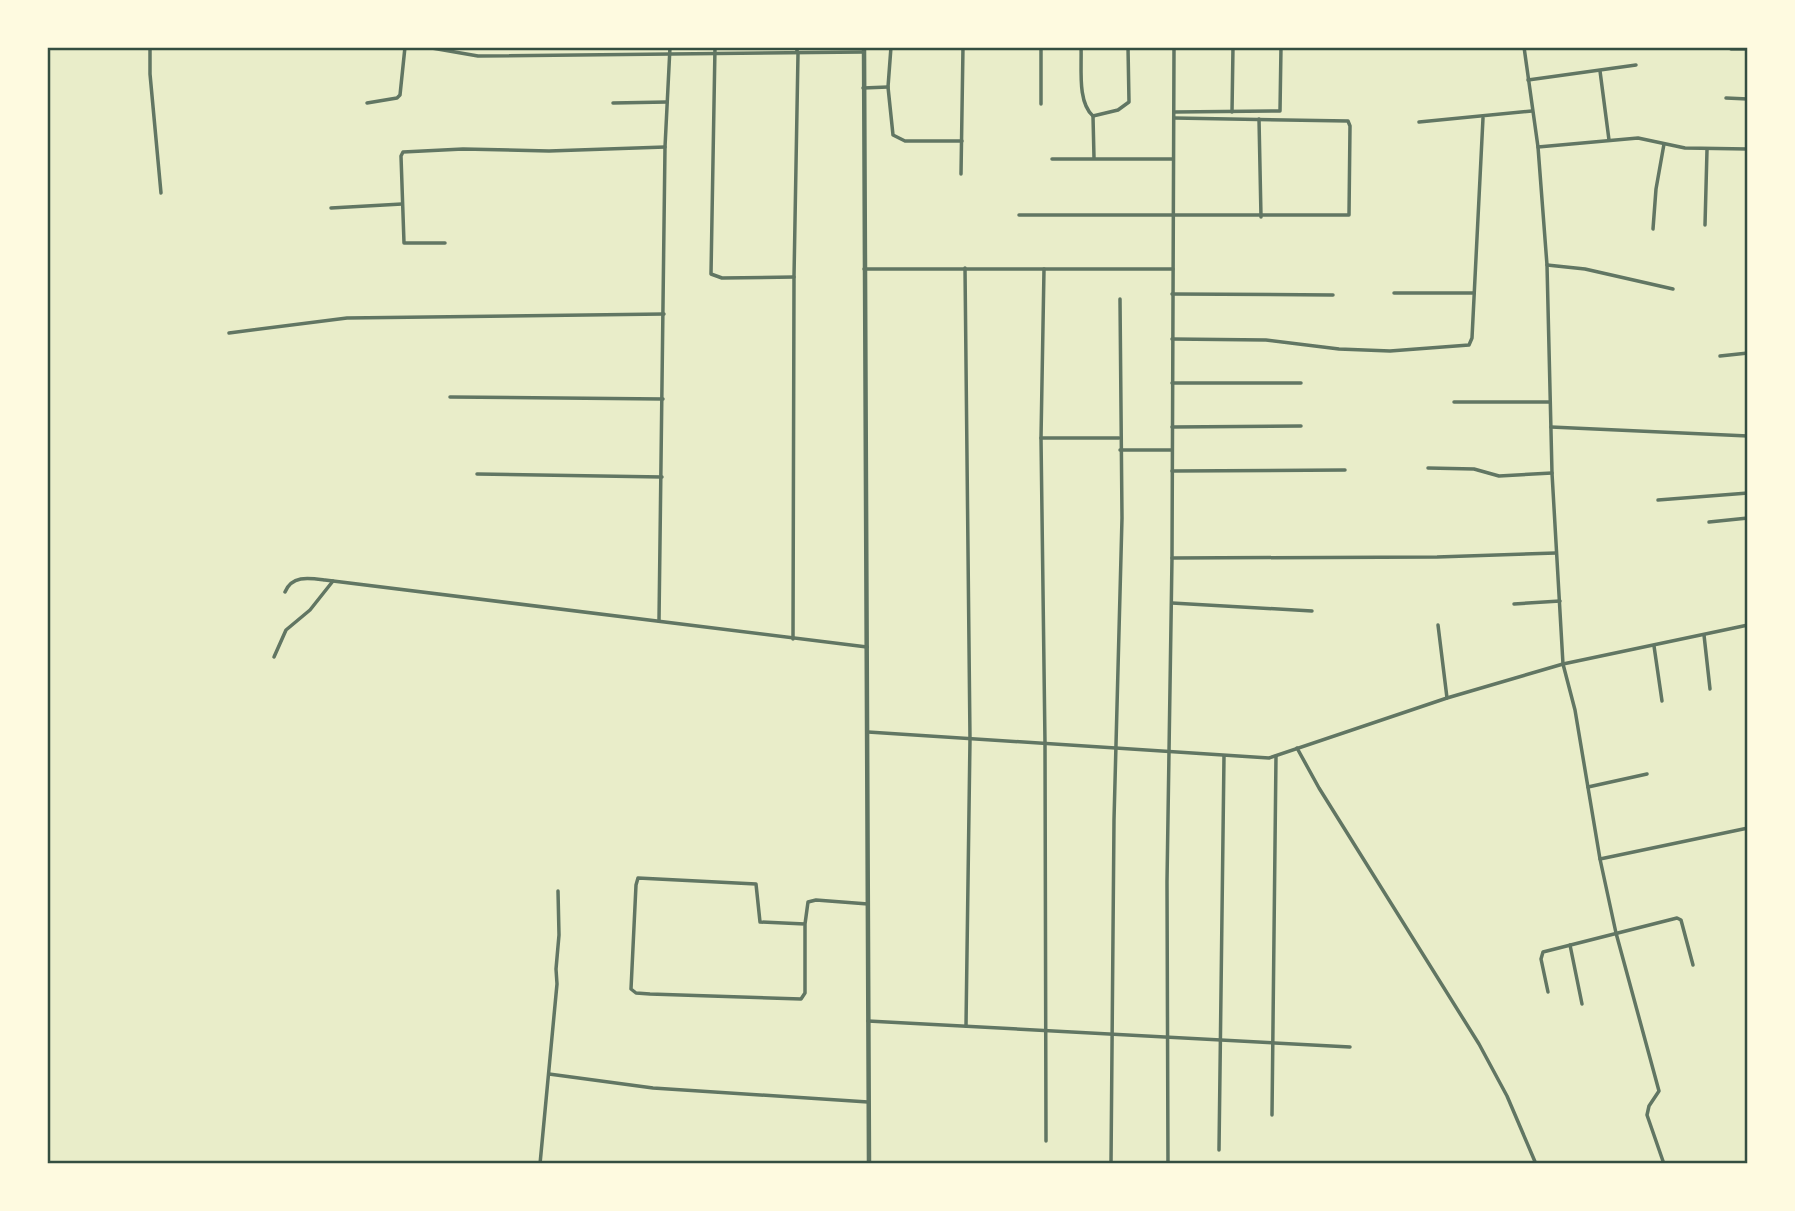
<svg xmlns="http://www.w3.org/2000/svg" width="1795" height="1211" font-family="'Fira Sans Condensed',sans-serif">
	<rect width="100%" height="100%" fill="#e9edc9"/>
	<g fill="none" stroke-linecap="round" stroke-linejoin="round">
		<g stroke="#617663" stroke-width="3.5">
			<path d="M150,47V74L161,193"/>
			<path d="M426,47L478,56L864,52"/>
			<path d="M715,47L711,274L722,278L794,277"/>
			<path d="M891,47L888,87L893,135L905,141H962"/>
			<path d="M1041,47V104"/>
			<path d="M1081,47C1082,67 1077,102 1093,116L1118,110L1129,102L1128,47"/>
			<path d="M1524,47L1538,147L1547,265L1552,473L1563,664L1575,710L1600,859L1616,933L1659,1091L1649,1106L1647,1115L1664,1164"/>
			<path d="M1731,49H1748"/>
			<path d="M1600,71L1609,140"/>
			<path d="M1528,80L1636,65"/>
			<path d="M863,88L888,87"/>
			<path d="M1726,98L1748,99"/>
			<path d="M367,103L397,98L400,95L405,47"/>
			<path d="M613,103L667,102"/>
			<path d="M1174,112L1280,111L1281,47"/>
			<path d="M1232,112L1233,47"/>
			<path d="M1093,116L1094,158"/>
			<path d="M1259,119L1261,217"/>
			<path d="M1419,122L1532,111"/>
			<path d="M1538,147L1638,138L1685,148L1748,149"/>
			<path d="M1052,159H1173"/>
			<path d="M961,174L963,47"/>
			<path d="M331,208L402,204"/>
			<path d="M1019,215H1349L1350,126L1348,121L1174,118"/>
			<path d="M1705,225L1707,150"/>
			<path d="M1653,229L1656,189L1664,144"/>
			<path d="M445,243H404L401,156L403,152L463,149L549,151L665,147"/>
			<path d="M1547,265L1585,269L1673,289"/>
			<path d="M965,268L970,739L966,1026"/>
			<path d="M864,269H1173"/>
			<path d="M1044,269L1041,438L1045,743L1046,1141"/>
			<path d="M1394,293H1474"/>
			<path d="M1172,294L1333,295"/>
			<path d="M229,333L347,318L664,314"/>
			<path d="M1172,339L1266,340L1339,349L1390,351L1469,345L1472,338L1483,118"/>
			<path d="M1720,356L1748,353"/>
			<path d="M1172,383H1301"/>
			<path d="M450,397L663,399"/>
			<path d="M1454,402H1550"/>
			<path d="M1172,427L1301,426"/>
			<path d="M1551,427L1748,436"/>
			<path d="M1041,438H1119"/>
			<path d="M1120,450H1171"/>
			<path d="M1428,468L1474,469L1499,476L1552,473"/>
			<path d="M1172,471L1345,470"/>
			<path d="M477,474L662,477"/>
			<path d="M1658,500L1748,493"/>
			<path d="M1709,522L1748,518"/>
			<path d="M1172,558L1437,557L1556,553"/>
			<path d="M285,592C292,575 309,578 325,580L867,647"/>
			<path d="M1172,603L1312,611"/>
			<path d="M1514,604L1560,601"/>
			<path d="M659,621L665,147L670,47"/>
			<path d="M1438,625L1447,698"/>
			<path d="M1704,635L1710,689"/>
			<path d="M793,639L794,277L798,54L796,47"/>
			<path d="M1654,646L1662,701"/>
			<path d="M274,657L286,630L310,610L333,581"/>
			<path d="M868,732L1269,758L1447,698L1563,664L1748,625"/>
			<path d="M1297,748L1319,788L1479,1044L1507,1096L1536,1164"/>
			<path d="M1588,787L1647,774"/>
			<path d="M1600,859L1748,828"/>
			<path d="M805,924L760,922L756,884L638,878L636,885L631,989L636,993L650,994L801,999L805,993V924L808,902L816,900L868,904"/>
			<path d="M1570,945L1582,1004"/>
			<path d="M1548,992L1541,959L1543,952L1677,918L1681,920L1693,965"/>
			<path d="M868,1021L1350,1047"/>
			<path d="M549,1074L653,1088L868,1102"/>
			<path d="M1272,1115L1276,756"/>
			<path d="M1219,1150L1224,756"/>
			<path d="M540,1164L557,984L556,969L559,935L558,891"/>
			<path d="M1111,1164L1114,820L1122,518L1120,299"/>
			<path d="M1168,1164L1167,882L1172,558L1174,47"/>
		</g>
		<path stroke="#617663" stroke-width="4.5" d="M864,47L869,1164"/>
	</g>
	<rect width="1795" height="1211" fill="none" stroke="#fefae0" stroke-width="98"/>
	<rect x="49" y="49" width="1697" height="1113" fill="none" stroke="#344e41" stroke-width="2.5"/>
</svg>
